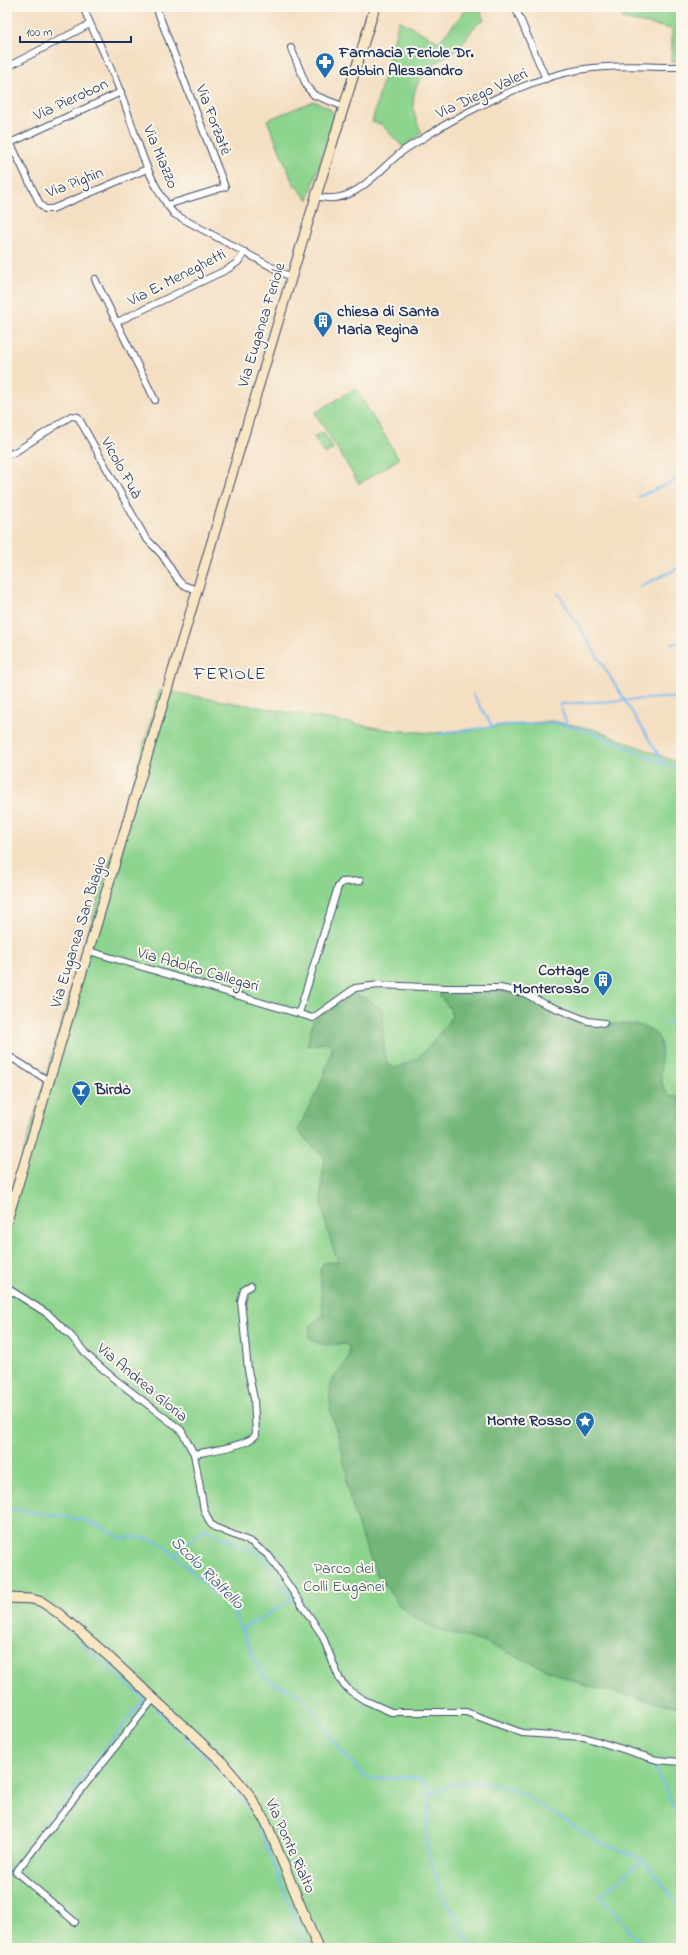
<svg xmlns="http://www.w3.org/2000/svg" width="688" height="1955" font-family="'Indie Flower',sans-serif">
	<rect width="100%" height="100%" fill="#fbf7ec"/>
	<filter id="ink" filterUnits="userSpaceOnUse"><feTurbulence type="fractalNoise" baseFrequency=".025" numOctaves="2"/><feDisplacementMap in="SourceGraphic" scale="8" xChannelSelector="R" yChannelSelector="G"/><feConvolveMatrix kernelMatrix="1 2 1 2 8 2 1 2 1" color-interpolation-filters="sRGB"/></filter>
	<filter id="wash" filterUnits="userSpaceOnUse"><feTurbulence type="fractalNoise" baseFrequency=".012" numOctaves="4" result="noise"/><feDisplacementMap in="SourceGraphic" scale="16" xChannelSelector="R" yChannelSelector="G"/><feGaussianBlur stdDeviation="0.9" result="paint"/><feColorMatrix in="noise" values="0 0 0 0 0 0 0 0 0 0 0 0 0 0 0 0 0 1.4 0 .05"/><feComposite in="paint" operator="in"/></filter>
	<g filter="url(#wash)">
		<rect width="100%" height="100%" fill="#f4dfc3"/>
		<g fill="#8dd48e" stroke="#548276">
			<path d="M468,7H483L481,13L484,20C472,25 468,38 460,47C454,53 446,56 439,61C412,80 406,103 422,133L403,147L381,124L372,122L399,20L439,42Z"/>
			<path d="M627,7H681V61L672,62V29L622,19Z"/>
			<path d="M314,101C324,106 333,106 334,119L308,200L293,183L267,120Z"/>
			<path d="M355,388L399,459L359,484L315,413Z"/>
			<path d="M323,432L333,449L325,454L314,437Z"/>
			<path d="M160,690L390,730L434,733L552,721L593,729L681,764V1948H7V1208Z"/>
		</g>
		<path fill="#72b679" stroke="#46726c" d="M446,990C470,990 499,986 522,995C543,1003 564,1019 586,1023C604,1026 641,1019 655,1033C670,1048 651,1078 670,1096L681,1097V1708L583,1685L480,1641L437,1629L412,1616L399,1605L376,1573L360,1532L348,1492L346,1481L348,1472L343,1462V1454L330,1409V1383L349,1358V1347L345,1344C332,1344 318,1348 309,1337L310,1326L323,1315L320,1271L323,1263L338,1262C324,1223 317,1200 325,1159L297,1130L318,1090L331,1054L332,1046L328,1043L307,1046L313,1021L351,994L366,998L384,1011C382,1021 383,1054 387,1062C389,1065 392,1066 395,1068L418,1058L433,1042L452,1017L450,1009L439,995Z"/>
		<g fill="none" stroke-linecap="round" stroke-linejoin="round">
			<g stroke="#7fbaf1" stroke-width="2">
				<path d="M638,497L681,478"/>
				<path d="M639,587L681,567"/>
				<path d="M558,593L665,765"/>
				<path d="M671,644L681,642"/>
				<path d="M473,694L492,726"/>
				<path d="M567,725L560,704L681,697"/>
				<path d="M439,734L503,725L555,723L591,732L664,764L681,769"/>
				<path d="M663,1022L681,1024"/>
				<path d="M7,1508L84,1520L103,1528L120,1538L139,1537L158,1542L175,1555L234,1613L261,1673L272,1683L289,1689L305,1699L320,1719L335,1744L364,1776L376,1779L413,1777L426,1783C434,1804 424,1822 427,1844C432,1881 454,1916 472,1948"/>
				<path d="M175,1555L206,1528L211,1533L257,1552L265,1560L292,1600L242,1629"/>
				<path d="M155,1709C191,1741 225,1772 252,1812L307,1948"/>
				<path d="M654,1766L681,1820"/>
				<path d="M430,1794L455,1784L465,1783H484L505,1786L524,1795L597,1841L643,1860L681,1908"/>
				<path d="M643,1860L600,1896L645,1948"/>
				<path d="M7,1874L144,1699L80,1642"/>
			</g>
		</g>
	</g>
	<g filter="url(#ink)">
		<g fill="none" stroke-linecap="round" stroke-linejoin="round">
			<g stroke="#3c496d" stroke-width="8">
				<g id="minor">
					<path d="M83,7C95,35 109,63 120,91C137,135 144,176 174,214L292,278"/>
					<path d="M156,7L225,187L167,205"/>
					<path d="M515,7L546,79"/>
					<path d="M291,48L307,87L314,95L345,107"/>
					<path d="M7,67L90,24"/>
					<path d="M7,136L40,204L45,209H52L147,169"/>
					<path d="M10,143L121,92"/>
					<path d="M316,196C351,207 374,175 398,155C407,147 418,142 428,135C470,109 529,79 578,70C611,64 647,67 681,67"/>
					<path d="M95,279L155,400"/>
					<path d="M117,322L228,269L238,262L245,252"/>
					<path d="M7,455L15,452L71,416L78,417L145,537L162,555L178,580L183,585L197,590"/>
					<path d="M89,951L313,1018L355,988L379,985L446,988H500L524,993L545,1004L588,1021L604,1023"/>
					<path d="M299,1013L338,887L342,882L360,881"/>
					<path d="M7,1055L49,1081"/>
					<path d="M7,1288L48,1314L71,1336L87,1355L112,1377L181,1430L194,1454L204,1510L210,1523L214,1527L251,1542L269,1556L322,1635L340,1680L350,1691L364,1700L391,1712H466L522,1733L584,1737L657,1760L681,1762"/>
					<path d="M194,1454C210,1451 247,1446 256,1435L254,1399L248,1370L241,1301L244,1290L251,1286"/>
					<path d="M75,1922L16,1872L154,1698"/>
				</g>
			</g>
			<g stroke="#3c496d" stroke-width="11">
				<g id="secondary">
					<path d="M7,1221L316,196L375,7"/>
					<path d="M7,1598L32,1599L42,1602L58,1613L107,1655L222,1762L249,1794L266,1822L318,1948"/>
				</g>
			</g>
			<use href="#minor" stroke="#fff" stroke-width="6"/>
			<use href="#secondary" stroke="#f9e7c3" stroke-width="9"/>
		</g>
	</g>
	<defs>
		<g id="pharmacy-pin" transform="scale(1)"><path d="M0 17L-7.5 6A9.5 9.5 0 1 1 7.5 6Z" fill="#1f6fb2" stroke="#fbf7ec"/><path d="M-2-6h4v4h4v4h-4v4h-4v-4h-4v-4h4Z" fill="#fff"/></g>
		<g id="building-pin" transform="scale(1)"><path d="M0 17L-7.5 6A9.5 9.5 0 1 1 7.5 6Z" fill="#1f6fb2" stroke="#fbf7ec"/><path d="M-4-6H4V6H1V3H-1V6H-4ZM-2.5-4.3h1.7v1.8h-1.7ZM.8-4.3h1.7v1.8H.8ZM-2.5-1h1.7V.8h-1.7ZM.8-1h1.7V.8H.8Z" fill="#fff"/></g>
		<g id="bar-pin" transform="scale(1)"><path d="M0 17L-7.5 6A9.5 9.5 0 1 1 7.5 6Z" fill="#1f6fb2" stroke="#fbf7ec"/><path d="M-6-5H6L.8 .8V4.5H3.5V6h-7V4.5H-.8V.8Z" fill="#fff"/></g>
		<g id="sight-pin" transform="scale(1)"><path d="M0 17L-7.5 6A9.5 9.5 0 1 1 7.5 6Z" fill="#1f6fb2" stroke="#fbf7ec"/><path d="M0-6L1.8-2.2L6-1.7L2.9 1.2L3.7 5.4L0 3.3L-3.7 5.4L-2.9 1.2L-6-1.7L-1.8-2.2Z" fill="#fff"/></g>
	</defs>
	<g fill-rule="evenodd">
		<use href="#pharmacy-pin" x="325" y="62"/>
		<use href="#building-pin" x="323" y="321"/>
		<use href="#building-pin" x="603" y="980"/>
		<use href="#bar-pin" x="81" y="1090"/>
		<use href="#sight-pin" x="585" y="1421"/>
	</g>
	<g text-anchor="middle" dominant-baseline="central" stroke-width="4" stroke-linejoin="round" paint-order="stroke">
		<g font-size="16" font-weight="bold" fill="#1b2f5e" stroke="#fbf7ec" text-anchor="start">
			<text x="339" y="53">Farmacia Feriole Dr.<tspan x="339" dy="18">Gobbin Alessandro</tspan></text>
			<text x="337" y="312">chiesa di Santa<tspan x="337" dy="18">Maria Regina</tspan></text>
			<text x="589" y="971" text-anchor="end">Cottage<tspan x="589" dy="18">Monterosso</tspan></text>
			<text x="95" y="1090">Birdò</text>
			<text x="571" y="1421" text-anchor="end">Monte Rosso</text>
		</g>
		<g font-size="16" fill="#1b2f5e" stroke="#fbf7ec">
			<text transform="translate(482 94) rotate(-25)">Via Diego Valeri</text>
			<text transform="translate(71 100) rotate(-25)">Via Pierobon</text>
			<text transform="translate(213 120) rotate(69)">Via Forzatè</text>
			<text transform="translate(160 157) rotate(67)">Via Miazzo</text>
			<text transform="translate(75 183) rotate(-21)">Via Pighin</text>
			<text transform="translate(177 278) rotate(-27)">Via E. Meneghetti</text>
			<text transform="translate(262 325) rotate(-73)">Via Euganea Feriole</text>
			<text transform="translate(121 468) rotate(61)">Vicolo Fuà</text>
			<text transform="translate(79 932) rotate(-73)">Via Euganea San Biagio</text>
			<text transform="translate(198 970) rotate(16)">Via Adolfo Callegari</text>
			<text transform="translate(142 1383) rotate(40)">Via Andrea Gloria</text>
			<text transform="translate(290 1846) rotate(66)">Via Ponte Rialto</text>
		</g>
		<g font-size="16" fill="#38586a" stroke="#fbf7ec">
			<text x="344" y="1569">Parco dei<tspan x="344" dy="18">Colli Euganei</tspan></text>
		</g>
		<g font-size="17" font-style="italic" fill="#39598a" stroke="#fbf7ec">
			<text transform="translate(207 1573) rotate(45)">Scolo Rialtello</text>
		</g>
		<g font-size="18" letter-spacing="1" fill="#1b2f5e" stroke="#fbf7ec">
			<text x="230" y="675">FERIOLE</text>
		</g>
	</g>
	<rect width="688" height="1955" fill="none" stroke="#fbf7ec" stroke-width="24"/>
	<path d="M20 36v6h111v-6" fill="none" stroke="#1b2f5e" stroke-width="2"/>
	<text x="26" y="36" font-size="12" fill="#1b2f5e" stroke="#fbf7ec" stroke-width="3" paint-order="stroke">100 m</text>
</svg>
